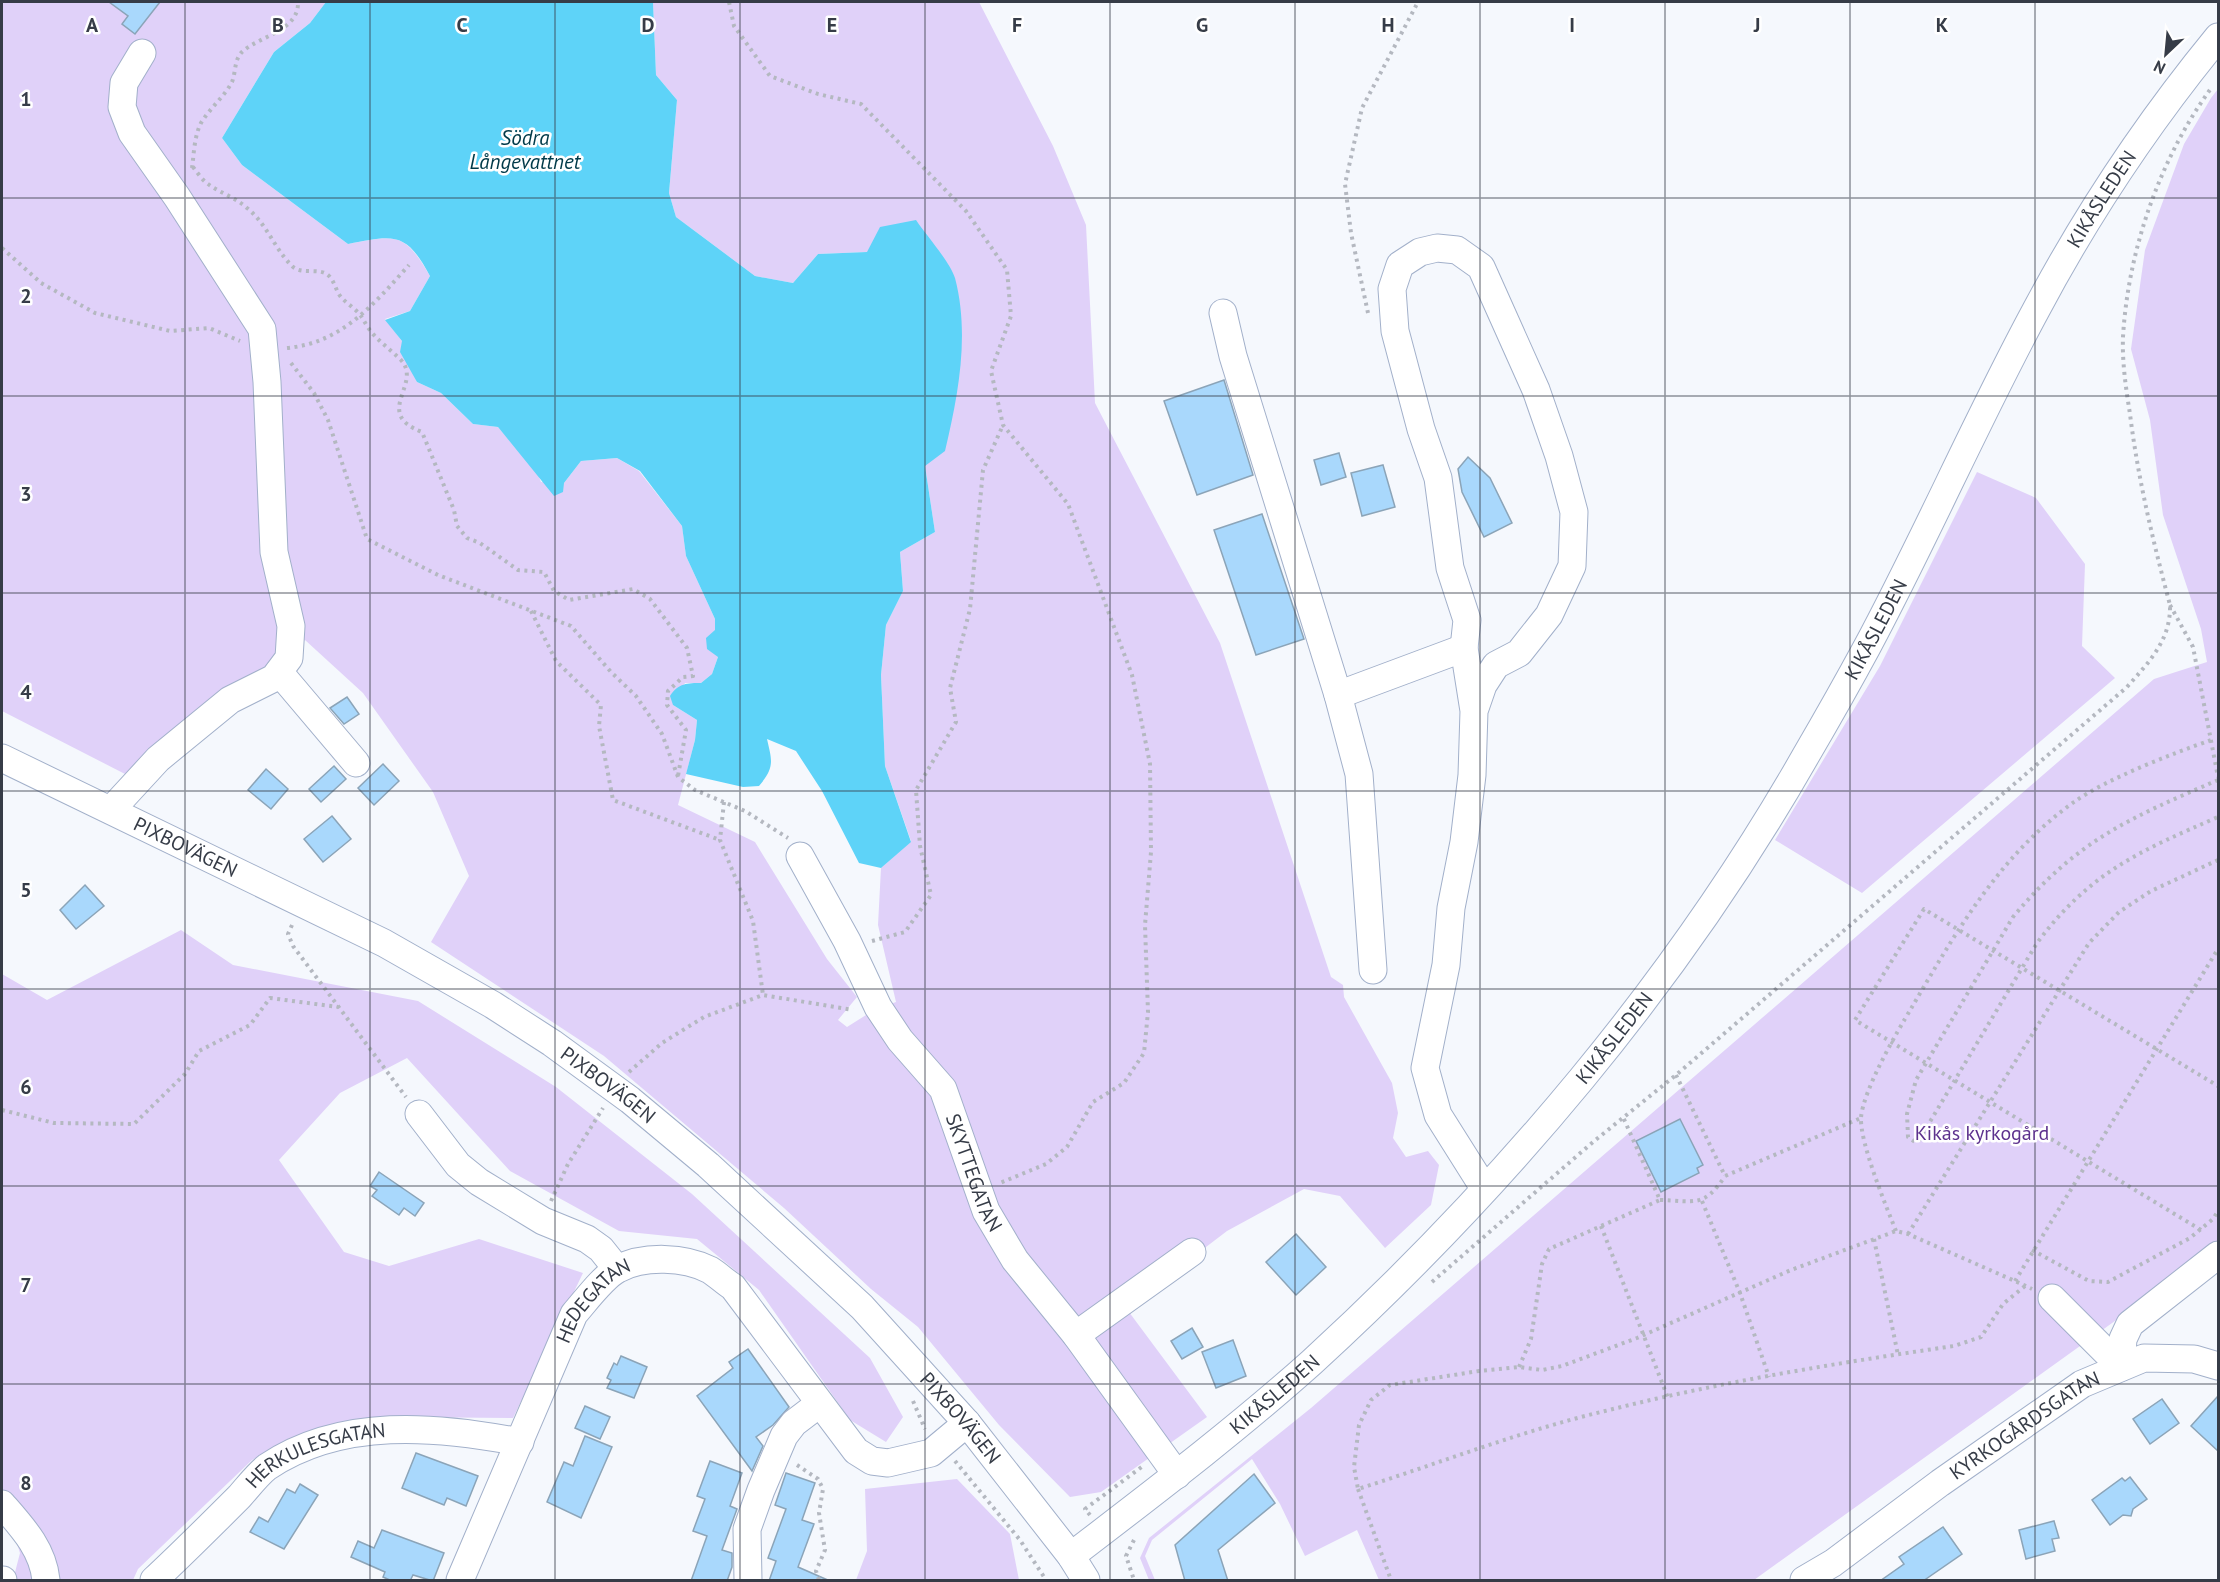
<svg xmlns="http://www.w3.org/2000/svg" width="2220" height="1582" font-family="'PT Sans',sans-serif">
	<rect width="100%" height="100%" fill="#f5f8fd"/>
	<g fill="#e0d1f9">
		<path d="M2,2H326L310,23L274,52L222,138L242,165L348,244C396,235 404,231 430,276L410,311L385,319L402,341L417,382L441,393L473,424L498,427L537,472L541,482L564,483L581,461L617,458L639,471L682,526L686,556L715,619L718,657L712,674L701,683H685L673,705L697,720L695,740L678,805L755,842L827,959L857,997L838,1020L847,1027L874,1010L896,1002L878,925L881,868L911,841L885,766L881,675L886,625L903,591L900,552L935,532L925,466L867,252L818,254L793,283L755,276L676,217L669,193L677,100L656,75L653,2H979L1053,146L1086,225L1095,403L1220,643L1331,977L1343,985L1344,997L1392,1083L1398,1113L1393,1138L1406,1157L1428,1151L1439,1165L1431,1205L1385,1248L1340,1196L1304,1189L1227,1231L1126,1308L1207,1417L1101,1492L1070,1497L999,1425L918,1327L871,1289L784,1208L604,1056L431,942L469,876L433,792L363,693L305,640L125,774L2,711Z"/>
		<path d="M2218,89V1247L1754,1580H1379L1357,1530L1305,1556L1280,1504L1252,1459L1152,1540L1145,1556L1155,1580H1149L1140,1558L1149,1538L1311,1408L2154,679L2207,662L2201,629L2163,515L2150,420L2131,349L2145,250L2184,144L2211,98Z"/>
		<path d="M1977,472L2036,498L2085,564L2082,646L2115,678L1862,893L1775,840L1880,666Z"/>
		<path d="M181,930L233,965L418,1001L556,1087L692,1194L870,1358L903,1417L886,1442L850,1420L759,1290L697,1239L619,1231L510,1171L407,1058L340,1093L279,1160L344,1252L389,1266L479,1239L583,1273L513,1418L398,1417L288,1439L252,1460L138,1569L133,1580H13L20,1553L3,1500L2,1482V974L47,1000Z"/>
		<path d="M957,1479L1010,1534L1019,1580H856L867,1551L865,1489Z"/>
	</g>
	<path fill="#5ed3f8" d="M326,2H653L656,75L677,100L669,193L676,217L755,276L793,283L818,254L867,252L880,227L916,220C926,235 950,262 955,278C970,335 958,396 945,451L925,466L935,532L900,552L903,591L886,625L881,675L885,766L911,842L881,868L859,863L822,791L796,751L767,739C772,761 775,767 759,786L743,787L686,774L695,740L697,720L673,705L670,696C678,683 688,683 701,683L712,674L718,657L707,649L706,638L715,630V619L686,556L682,526L640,471L617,458L581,461L564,483L563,492L554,496L498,427L473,424L441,393L417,382L400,352L402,341L385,320L410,311L430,276C406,231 394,235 348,244L242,165L222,138L274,52L310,23Z"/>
	<g fill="#a9d8fc" stroke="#8ba4b8" stroke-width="1.5">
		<path d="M109,2H160L135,34L122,24L128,16Z"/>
		<path d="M1224,380L1253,475L1197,495L1164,401Z"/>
		<path d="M1339,453L1346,477L1321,485L1314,460Z"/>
		<path d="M1468,457L1490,478L1512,523L1484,537L1462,492L1458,469Z"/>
		<path d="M1383,465L1395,507L1362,516L1351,473Z"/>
		<path d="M1262,514L1304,639L1256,655L1214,530Z"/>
		<path d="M347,697L359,714L344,724L330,708Z"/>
		<path d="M383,764L399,781L374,805L358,788Z"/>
		<path d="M334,766L346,779L321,802L309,789Z"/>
		<path d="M266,769L288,789L271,809L248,790Z"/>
		<path d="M332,816L351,839L323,862L304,839Z"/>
		<path d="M85,885L104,906L76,929L60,910Z"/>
		<path d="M1680,1119L1703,1165L1697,1168L1699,1173L1661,1192L1636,1141Z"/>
		<path d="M379,1172L424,1203L415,1216L404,1208L399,1215L372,1196L377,1190L370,1186Z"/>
		<path d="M1296,1234L1326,1267L1296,1295L1266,1262Z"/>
		<path d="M1192,1328L1203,1347L1182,1359L1171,1341Z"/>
		<path d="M1233,1340L1246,1376L1216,1388L1202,1352Z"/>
		<path d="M748,1349L789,1407L773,1425L756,1437L763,1446L752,1471L697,1396L733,1368L729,1362Z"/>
		<path d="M621,1356L647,1367L634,1398L607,1388L611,1380L607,1378L614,1363L617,1365Z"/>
		<path d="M2218,1396V1451L2191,1426Z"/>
		<path d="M2162,1399L2179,1423L2150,1444L2133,1419Z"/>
		<path d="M585,1406L610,1417L600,1439L575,1428Z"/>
		<path d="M585,1436L612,1447L581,1518L547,1502L564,1462L573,1466Z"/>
		<path d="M416,1453L478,1476L466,1506L447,1498L444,1505L402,1488Z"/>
		<path d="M710,1461L742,1473L730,1506L737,1509L722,1550L732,1553V1567L727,1581H691L707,1536L693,1531L705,1499L697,1496Z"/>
		<path d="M786,1473L815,1483L802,1520L814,1524L798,1567L830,1581H769L776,1561L768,1558L786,1509L775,1505Z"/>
		<path d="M1254,1474L1275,1503L1218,1550L1228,1581H1185L1175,1545Z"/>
		<path d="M2130,1477L2147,1499L2133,1509L2131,1516L2123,1515L2110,1525L2092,1500L2122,1478L2125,1481Z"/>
		<path d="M300,1484L318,1495L284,1549L250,1532L259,1517L268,1522L287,1489L295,1493Z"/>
		<path d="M2054,1521L2059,1538L2052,1539L2055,1551L2026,1559L2019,1530Z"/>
		<path d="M1943,1527L1962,1554L1923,1581H1880L1904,1564L1899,1557Z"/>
		<path d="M382,1530L444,1553L433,1581L413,1575L410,1581H392L383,1577L385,1572L351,1557L358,1541L374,1548Z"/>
	</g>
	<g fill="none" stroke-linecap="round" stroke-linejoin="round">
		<g stroke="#a2b0ca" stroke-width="29">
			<g id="minor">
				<path d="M1223,313L1233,356L1338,695L1359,774L1373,970"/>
				<path d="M279,672L356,763"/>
				<path d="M1338,695L1464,648"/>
				<path d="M1474,711L1483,685L1496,665L1519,653L1549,615L1572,566L1574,512L1559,456L1536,390L1481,267L1457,250L1437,248L1420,252L1400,265L1392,289L1395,331L1421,429L1438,478L1450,568L1467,620L1464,648L1474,711L1472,775L1464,842L1451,908L1446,965L1425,1068L1438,1115L1484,1188"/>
				<path id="s1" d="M2,758L384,943L493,1005L552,1043L630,1100L708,1165L862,1307L967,1423L1071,1556L1086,1580"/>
				<path d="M111,810L158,759L230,700L274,678L289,658L291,626L274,552L267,382L262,329L177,197L132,133L122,107L124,83L142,53"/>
				<path id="s2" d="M800,856L847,941L878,1007L900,1040L943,1089L986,1211L1015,1260L1076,1335L1177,1475"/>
				<path d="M419,1114L458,1165L479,1182L543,1221L587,1239L601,1249L617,1269"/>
				<path d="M2052,1298L2121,1367"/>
				<path d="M1076,1335L1192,1252"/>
				<path d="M2121,1367L2123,1339L2130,1324L2218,1255"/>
				<path d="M2,1504C22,1527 43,1549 46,1580"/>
				<path id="s3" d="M1071,1556C1153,1493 1235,1431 1312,1362C1503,1187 1676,983 1805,757C1826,721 1847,684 1867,647C1926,537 1976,421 2036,310C2087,214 2149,121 2218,37"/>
				<path d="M2,1580H3"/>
				<path id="s4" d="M154,1580C183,1553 211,1525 239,1497C248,1487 257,1475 267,1467C341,1417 437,1426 520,1442"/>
				<path id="s5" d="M460,1580L574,1314C587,1299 604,1276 618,1269C644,1255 685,1257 710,1270C718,1275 725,1282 733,1287L856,1451L872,1461L888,1463L931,1453L967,1423"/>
				<path d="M748,1580L747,1529L761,1490L784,1436L794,1423L819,1404"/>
				<path id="s6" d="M1804,1580L1833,1563L1940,1483L2082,1384L2144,1358L2194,1359L2218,1366"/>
			</g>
		</g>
		<g stroke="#b4b8c0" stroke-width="4" stroke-dasharray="3 4.5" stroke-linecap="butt">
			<path d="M729,2L734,26L770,76L818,94L861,104L966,211L1007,270L1011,316L991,371L1003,425L1068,504L1132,675L1150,764L1151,852L1145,925L1148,1012L1144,1053L1124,1083L1093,1102L1067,1147L1046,1164L1000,1183"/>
			<path d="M193,167C197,172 202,180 208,184C220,193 235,197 247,208C267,224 274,248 292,266C302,276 321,266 330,277C335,283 336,291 341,297C347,304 356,309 361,316C365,322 368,329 374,335C382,344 392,351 401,360C423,384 372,413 422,432L454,510L457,526L467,538L480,543L518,570L544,572L554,591L569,600L633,589L650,599L687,648L693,676L683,677L668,691L667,705L686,730L678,776"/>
			<path d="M192,168C194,154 194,137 201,123C210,108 224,97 232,82C236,72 234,60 242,52C259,36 299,31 298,2"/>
			<path d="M2,248L41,283L95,313L170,331L209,328L240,341"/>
			<path d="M1368,313L1351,233L1345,184L1362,108L1418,2"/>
			<path d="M287,348C342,343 374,304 409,265"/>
			<path d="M291,363L314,393L328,420L367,539L438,575L571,626L611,672L636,696L662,734L678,777L695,790L745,811L788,838"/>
			<path d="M2170,605L2193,647L2218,777"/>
			<path d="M531,611L556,661L601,705L599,726L613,800L720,840"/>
			<path d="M2218,780C2130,818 2077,840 2013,917L1916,1080L1907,1114L1908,1137L1915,1142L1919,1140L2037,943C2090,872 2140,851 2218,817"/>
			<path d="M724,802L720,840L753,921L763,995"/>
			<path d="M292,925L288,934L293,946L406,1097"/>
			<path d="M872,941L905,932L931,895L920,846L916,790L956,722L950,688L970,609L983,470L1003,425"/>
			<path d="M629,1072L662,1043L704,1017L763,995L853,1010"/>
			<path d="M1676,1075L1725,1176L1861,1118"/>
			<path d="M2,1110L54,1123L134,1124L185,1074L199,1051L250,1025L270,998L338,1007"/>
			<path d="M1660,1200C1695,1201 1704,1208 1725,1176"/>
			<path d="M551,1201L568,1164L603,1108"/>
			<path d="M1702,1201L1740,1293L1769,1377"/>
			<path d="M1601,1226L1668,1398"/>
			<path d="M2201,1230L1855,1020L1924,909L2218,1086"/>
			<path d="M1896,1231C1886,1206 1860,1143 1861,1118C1863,1090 1897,1032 1912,1007C1957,930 2001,854 2074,802C2108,778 2172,754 2211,740"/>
			<path d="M1908,1234L2089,943L2119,912L2151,891L2218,860"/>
			<path d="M1874,1239L1898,1355"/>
			<path d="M2032,1250L2089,1281L2108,1282L2190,1238L2213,1219L2218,1211"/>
			<path d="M2015,1281L2218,949"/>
			<path d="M1432,1282L1593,1142L1676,1075L2127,687C2149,662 2171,640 2170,605C2153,541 2138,479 2130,414C2126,389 2122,362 2123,337C2128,250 2160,158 2212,87"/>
			<path d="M2025,1286L2003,1304L1981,1337L1954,1346C1837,1363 1720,1382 1605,1411C1521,1431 1440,1463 1358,1489L1354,1467L1359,1425L1371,1400L1390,1385L1479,1371L1519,1367L1542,1370L1562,1366L1637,1338L1791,1270L1896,1231L1908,1234L2015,1281L2032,1289"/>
			<path d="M1519,1367L1531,1339L1542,1264L1549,1249L1660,1200L1623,1117"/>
			<path d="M913,1401L925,1429"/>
			<path d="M955,1461L1020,1540L1046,1580"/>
			<path d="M797,1465L818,1479L823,1489L819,1513L825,1550L816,1571L819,1580"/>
			<path d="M1358,1489L1391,1580"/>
			<path d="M1090,1515L1085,1509L1143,1466"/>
			<path d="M1134,1540L1126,1556L1134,1580"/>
		</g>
		<use href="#minor" stroke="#fff" stroke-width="27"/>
	</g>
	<path fill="none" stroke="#363c47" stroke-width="1.5" stroke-opacity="0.55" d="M185,2V1580M370,2V1580M555,2V1580M740,2V1580M925,2V1580M1110,2V1580M1295,2V1580M1480,2V1580M1665,2V1580M1850,2V1580M2035,2V1580M2,198H2218M2,396H2218M2,593H2218M2,791H2218M2,989H2218M2,1186H2218M2,1384H2218"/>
	<g text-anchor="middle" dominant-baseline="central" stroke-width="5" stroke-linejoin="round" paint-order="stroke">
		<g font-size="20" fill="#363c47" stroke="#fff">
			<text stroke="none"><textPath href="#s3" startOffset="1725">KIKÅSLEDEN</textPath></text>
			<text stroke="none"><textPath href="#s3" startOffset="1239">KIKÅSLEDEN</textPath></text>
			<text stroke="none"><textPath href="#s1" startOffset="204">PIXBOVÄGEN</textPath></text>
			<text stroke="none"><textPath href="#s3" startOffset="753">KIKÅSLEDEN</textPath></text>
			<text stroke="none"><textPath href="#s1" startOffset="690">PIXBOVÄGEN</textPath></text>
			<text stroke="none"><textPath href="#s2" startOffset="364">SKYTTEGATAN</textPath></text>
			<text stroke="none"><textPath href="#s5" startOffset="312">HEDEGATAN</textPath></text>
			<text stroke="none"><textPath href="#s3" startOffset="260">KIKÅSLEDEN</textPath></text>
			<text stroke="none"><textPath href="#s1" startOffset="1176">PIXBOVÄGEN</textPath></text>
			<text stroke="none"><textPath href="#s6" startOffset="270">KYRKOGÅRDSGATAN</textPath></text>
			<text stroke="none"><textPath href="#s4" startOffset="210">HERKULESGATAN</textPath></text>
		</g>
		<g font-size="20" fill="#5d328e" stroke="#fff">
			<text x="1982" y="1133">Kikås kyrkogård</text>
		</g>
		<g font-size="21" font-style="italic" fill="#013a49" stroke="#fff">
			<text x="525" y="137">Södra<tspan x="525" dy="24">Långevattnet</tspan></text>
		</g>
	</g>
	<g font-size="20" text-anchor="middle" font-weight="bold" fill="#363c47" stroke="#fff" stroke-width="5" stroke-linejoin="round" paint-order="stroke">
		<text x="92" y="32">A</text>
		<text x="278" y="32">B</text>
		<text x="462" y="32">C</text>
		<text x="648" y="32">D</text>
		<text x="832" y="32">E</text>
		<text x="1017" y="32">F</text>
		<text x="1202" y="32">G</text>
		<text x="1388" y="32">H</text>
		<text x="1572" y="32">I</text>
		<text x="1757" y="32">J</text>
		<text x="1942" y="32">K</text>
		<text x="26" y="106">1</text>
		<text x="26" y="303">2</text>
		<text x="26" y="501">3</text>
		<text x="26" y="699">4</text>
		<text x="26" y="897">5</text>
		<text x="26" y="1094">6</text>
		<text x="26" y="1292">7</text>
		<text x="26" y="1490">8</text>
	</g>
	<rect width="2220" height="1582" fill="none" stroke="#363c47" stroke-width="6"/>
	<g transform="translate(2166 54) rotate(206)" stroke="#ffffff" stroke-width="4.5" paint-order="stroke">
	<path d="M0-4.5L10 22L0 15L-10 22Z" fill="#363c47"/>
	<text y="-9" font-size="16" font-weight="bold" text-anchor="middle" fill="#363c47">N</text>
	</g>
</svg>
